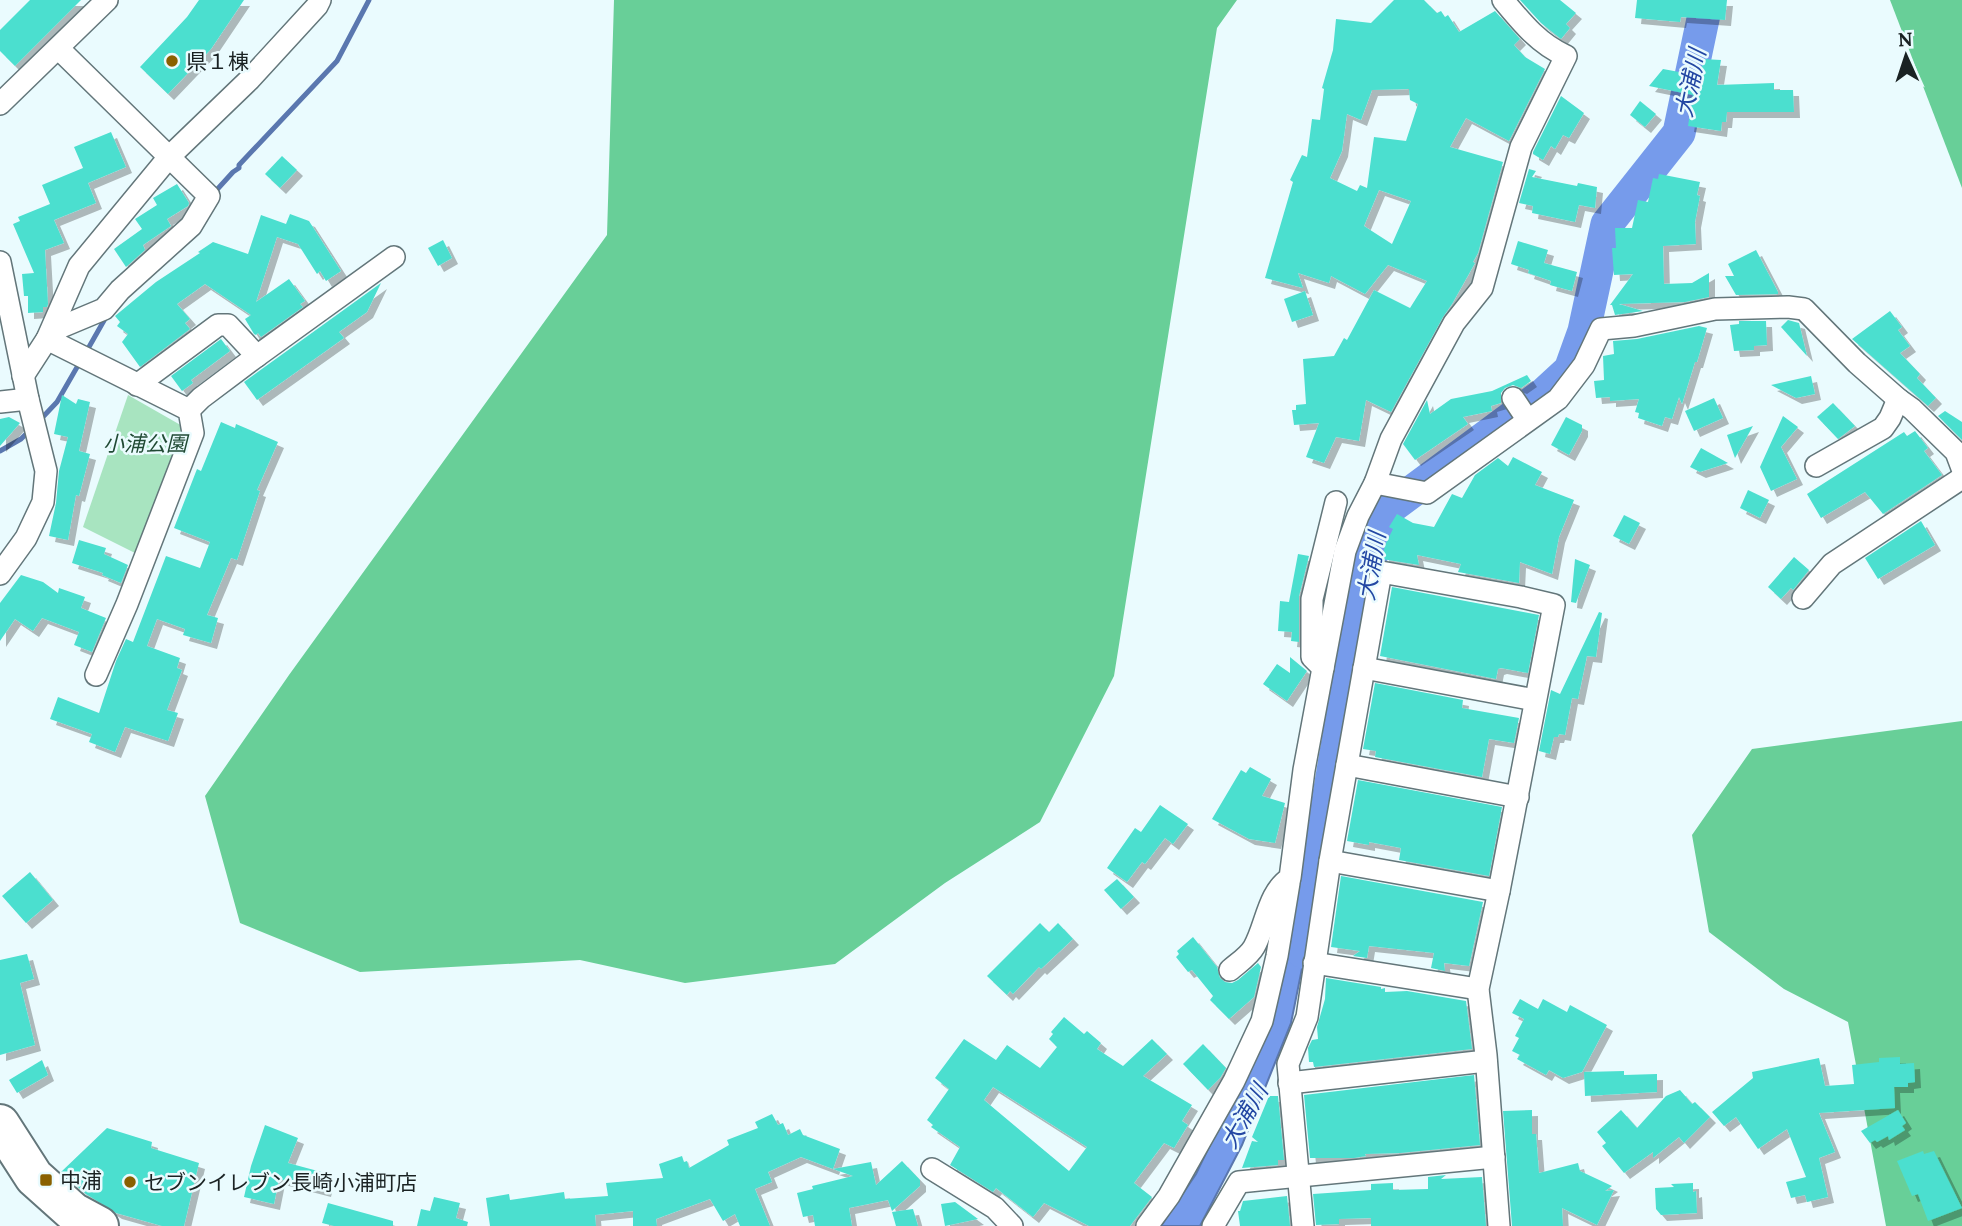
<svg xmlns="http://www.w3.org/2000/svg" width="1962" height="1226" font-family="Lora,'Noto Sans JP',serif">
	<defs>
		<filter id="shadow"><feDropShadow dx="6" dy="6" stdDeviation="0" flood-color="#0004"/></filter>
	</defs>
	<rect width="100%" height="100%" fill="#eafbfe"/>
	<path fill="#a8e4c0" d="M128,395L184,427L135,553L83,527Z"/>
	<g fill="#68cf98">
		<path d="M614,0H1237L1217,28L1114,676L1040,822L945,883L835,964L685,983L580,960L360,972L240,923L205,796L289,675L607,235Z"/>
		<path d="M1890,0H1962V188Z"/>
		<path d="M1962,721V1226H1886L1848,1022L1784,989L1709,932L1692,835L1752,749Z"/>
	</g>
	<path fill="#769beb" stroke="#5a77af" stroke-width="2" d="M1292,907L1314,909L1291,1023L1242,1145L1200,1226H1161L1196,1174L1237,1089Z"/>
	<g fill="none" stroke-linecap="round" stroke-linejoin="round">
		<g stroke="#5a77af" stroke-width="5">
			<path d="M213,194L233,172L239,168V165L337,61L369,0"/>
			<path d="M85,354L106,317"/>
			<path d="M40,420L57,402L80,362"/>
			<path d="M0,451L21,439L30,430"/>
		</g>
		<path stroke="#769beb" stroke-width="33" d="M1303,952L1351,662L1379,516L1545,393L1570,370L1584,331L1607,224L1679,133L1707,0"/>
	</g>
	<g fill="#4cdfcf" fill-rule="evenodd" filter="url(#shadow)">
		<path d="M30,0H81L15,66L0,51V30Z"/>
		<path d="M199,0H244L211,49L168,94L140,67L187,17Z"/>
		<path d="M1394,0H1424L1437,13L1441,11L1445,17L1448,15L1459,32L1495,11L1520,39L1514,45L1525,57L1545,69L1509,141L1466,118L1450,147L1503,162L1478,253L1473,262L1475,263L1452,304L1443,317L1391,412L1366,400L1359,441L1336,437L1324,463L1306,457L1319,423L1294,425L1292,410H1296V405L1306,404L1303,359L1334,356L1344,338L1347,340L1374,290L1410,308L1427,281L1388,265L1365,294L1331,276L1329,283L1298,273L1303,288L1265,278L1293,182L1290,180L1302,155L1307,157L1312,119L1320,120L1324,89L1322,88L1333,50L1336,19L1371,23ZM1409,89L1410,100L1418,104L1406,141L1374,137L1367,188L1360,185L1357,191L1330,178L1342,151L1347,114L1361,120L1372,90ZM1379,190L1411,201L1392,244L1364,226Z"/>
		<path d="M1520,0H1560L1576,13L1566,24L1570,28L1561,39L1541,23Z"/>
		<path d="M1637,0H1727L1725,20L1681,17L1680,22L1635,18Z"/>
		<path d="M1703,59L1721,60L1717,85L1774,83V90H1793L1794,112H1727L1726,122H1722L1721,131L1688,126L1693,95L1649,86L1663,69L1701,76Z"/>
		<path d="M1561,96L1584,113L1569,138L1563,135L1555,149L1551,146L1543,160L1533,154V152Z"/>
		<path d="M1640,101L1656,114L1645,127L1630,115Z"/>
		<path d="M111,132L126,167L88,183L96,203L54,220L64,243L45,250L48,304L47,307H43V312L28,313V296H24L22,274L34,273L13,224L20,221L18,217L50,204L42,185L83,168L74,147Z"/>
		<path d="M282,156L297,170L280,188L265,174Z"/>
		<path d="M1529,169L1536,171L1532,177L1577,186L1578,183L1597,187L1595,208L1579,205L1575,222L1532,213L1533,206L1519,203Z"/>
		<path d="M1659,174L1700,182L1697,195L1700,196L1695,222L1696,244L1663,246L1664,284L1692,283L1709,273V297L1685,302L1619,304L1643,311L1615,315L1612,305H1610L1633,274L1614,275L1612,248H1616L1615,228H1632L1638,200L1648,202L1653,178L1658,179Z"/>
		<path d="M177,184L189,203L188,206L167,219L171,226L143,245L145,250L126,267L114,249L142,229L135,219L157,205L153,198Z"/>
		<path d="M290,214L309,221L341,271L326,281L320,271L317,274L298,244L277,237L256,302L289,279L305,301L300,304L303,307L261,337L258,333L256,335L254,334L245,319L251,315L205,284L177,304L190,319L185,323L190,329L140,367L122,342L128,334L117,326L120,322L115,316L156,282L200,253L198,252L213,242L248,254L261,215L286,224Z"/>
		<path d="M443,240L452,258L438,266L428,248Z"/>
		<path d="M1518,241L1548,250L1544,263L1577,272L1572,291L1550,285L1551,281L1528,273L1529,270L1511,264Z"/>
		<path d="M1756,250L1778,292V294L1736,295L1725,276H1734L1728,264Z"/>
		<path d="M381,283L367,312L339,332L344,338L257,400L244,382Z"/>
		<path d="M1305,291L1313,315L1292,322L1284,299Z"/>
		<path d="M1890,311L1902,327L1898,330L1910,346L1900,353L1920,374L1917,378L1936,398L1928,406L1852,339Z"/>
		<path d="M1788,320L1799,323L1807,356L1781,327Z"/>
		<path d="M1739,321H1766L1767,345L1754,346V350L1734,351L1730,325L1739,324Z"/>
		<path d="M1699,326L1707,328L1697,362H1695L1682,404L1679,397L1672,419L1665,417L1662,426L1638,418L1639,413L1635,412L1639,399L1610,401V397L1596,398L1594,381L1604,380L1603,356L1614,354L1613,341L1637,339Z"/>
		<path d="M221,339L230,351L191,380L193,383L182,391L171,376Z"/>
		<path d="M1527,375L1531,381L1521,388L1513,385L1505,388L1501,393V403L1491,406L1492,411L1463,417L1468,424L1415,460L1403,444L1427,400L1430,414L1451,399L1492,391Z"/>
		<path d="M1811,376L1815,394L1796,398L1771,385Z"/>
		<path d="M62,395L76,404L78,399L90,402L79,451L90,454L79,496L76,495L68,540L49,536L56,503L59,471L68,437L54,434Z"/>
		<path d="M1714,398L1723,418L1694,431L1685,411Z"/>
		<path d="M1833,403L1855,426L1838,439L1817,417Z"/>
		<path d="M1945,411L1962,422V440L1938,416Z"/>
		<path d="M1783,416L1798,427L1781,447L1797,479L1771,491L1760,467Z"/>
		<path d="M9,417L20,423L0,446V419Z"/>
		<path d="M1566,417L1582,425V431L1569,455L1551,445Z"/>
		<path d="M221,422L235,428L236,424L278,442L257,490L260,491L237,560L231,558L207,615L218,618L211,643L183,635L185,629L157,619L147,646L180,658L177,668L182,670L167,710L178,713L168,741L125,727L115,752L89,742L92,734L50,719L58,697L99,713L116,661L126,639L133,642L166,556L200,568L210,542L174,528L197,469L201,471Z"/>
		<path d="M1753,426L1735,458L1727,435Z"/>
		<path d="M1915,431L1928,448L1924,451L1942,475L1883,514L1865,492L1821,518L1807,494L1904,432L1907,436Z"/>
		<path d="M1701,448L1728,463L1700,472L1690,467Z"/>
		<path d="M1513,457L1542,472L1535,485L1574,500L1559,537L1552,574L1520,562L1519,583L1458,572L1461,564L1417,555L1419,565L1382,559L1385,545L1393,529L1389,527L1397,514L1413,523L1434,527L1452,494L1462,498L1475,475L1498,458L1508,466Z"/>
		<path d="M1748,490L1769,500L1760,518L1740,508Z"/>
		<path d="M1624,515L1640,523L1629,544L1613,536Z"/>
		<path d="M1921,521L1935,545L1878,579L1865,558Z"/>
		<path d="M79,540L106,548L104,554L128,565L121,583L102,575L103,573L72,563Z"/>
		<path d="M1298,554L1309,556L1299,596V642L1291,641L1292,632L1278,631L1280,601L1289,602Z"/>
		<path d="M1794,557L1809,570L1793,590L1791,588L1781,599L1768,587Z"/>
		<path d="M1575,559L1590,565L1576,603L1571,602Z"/>
		<path d="M21,575L43,582L58,593L59,588L85,597L81,608L106,618L92,652L74,645L79,632L42,618L33,631L15,619L0,641V603Z"/>
		<path d="M1392,587L1539,615L1528,673L1501,668L1498,669L1496,679L1380,656Z"/>
		<path d="M1599,612L1602,613L1596,657L1587,656L1578,699L1572,698L1565,735L1559,734L1558,737H1554L1550,754L1539,751L1551,690L1560,694Z"/>
		<path d="M1290,657L1307,671L1287,701L1263,684L1277,664L1290,673Z"/>
		<path d="M1375,683L1463,700L1462,708L1519,718L1514,743L1489,739L1482,777L1375,757L1376,751L1363,749Z"/>
		<path d="M1250,767L1271,779L1262,796L1285,803L1275,843L1249,839L1212,819L1241,770L1246,773Z"/>
		<path d="M1358,780L1502,807L1489,876L1399,860L1401,848L1369,842V845L1347,841Z"/>
		<path d="M1160,805L1188,824L1173,844L1165,838L1145,864L1142,862L1127,882L1107,868L1135,828L1141,832Z"/>
		<path d="M30,872L53,900L26,923L2,896Z"/>
		<path d="M1341,876L1483,902L1469,966L1444,963L1445,971L1431,968L1434,953L1369,946L1367,958L1353,956L1360,951L1331,947Z"/>
		<path d="M1117,879L1134,897L1121,909L1104,890Z"/>
		<path d="M1040,923L1049,932L1058,923L1073,939L1041,969L1039,967L1013,994L1010,991L1007,995L987,976Z"/>
		<path d="M1193,937L1217,967L1220,978L1225,982L1232,983L1238,980L1258,963L1261,967L1254,997L1229,1019L1210,1000L1213,996L1192,970L1188,972L1176,957L1179,954L1177,951Z"/>
		<path d="M27,954L34,979L20,983L35,1045L0,1055V960Z"/>
		<path d="M1326,978L1381,987V989L1385,988V992L1407,991L1466,1001L1472,1049L1314,1067L1313,1062H1309L1308,1048L1312,1040L1318,1039L1317,1027L1325,999Z"/>
		<path d="M1520,999L1538,1009L1543,999L1567,1012L1570,1005L1607,1025L1582,1072L1563,1078L1549,1070L1546,1075L1517,1059L1520,1055L1512,1051L1519,1038L1515,1036L1524,1019L1512,1013Z"/>
		<path d="M1064,1017L1084,1034L1087,1031L1101,1043L1097,1049L1123,1066L1152,1039L1167,1054L1143,1076L1192,1105L1182,1121L1188,1125L1174,1148L1164,1143L1134,1183L1152,1197L1130,1226H1089L1044,1203L1033,1217L996,1188L993,1192L950,1165L960,1147L931,1127L933,1125L927,1120L949,1089L935,1078L964,1039L996,1060L1007,1045L1040,1068L1057,1047L1049,1039L1053,1034L1051,1032ZM993,1087L1087,1147L1069,1171L984,1100Z"/>
		<path d="M1203,1044L1226,1068L1220,1078L1208,1090L1183,1064Z"/>
		<path d="M1900,1057V1064L1914,1063L1915,1082L1908,1083V1087H1894L1895,1108L1819,1113L1835,1152L1819,1158L1828,1197L1807,1202L1805,1195L1791,1198L1786,1182L1806,1177L1787,1129L1758,1149L1736,1117L1724,1126L1712,1112L1753,1078L1752,1072L1819,1058L1825,1086L1854,1084L1852,1065L1879,1062V1058Z"/>
		<path d="M42,1060L48,1075L17,1093L9,1080Z"/>
		<path d="M1624,1071V1075L1657,1074V1092L1585,1096L1584,1072Z"/>
		<path d="M1474,1075L1480,1145L1400,1153L1365,1154L1366,1156L1354,1158H1310L1304,1095Z"/>
		<path d="M1680,1090L1692,1104L1695,1102L1710,1117L1684,1143L1679,1137L1653,1158V1152L1624,1173L1602,1146L1606,1143L1597,1132L1621,1110L1637,1128L1666,1096Z"/>
		<path d="M1269,1096H1278L1284,1160H1278V1165L1242,1168L1252,1141L1258,1142L1252,1137Z"/>
		<path d="M1532,1110V1134H1536L1539,1173L1578,1163L1580,1171L1612,1186L1605,1191L1614,1190L1597,1225L1562,1208L1563,1226H1512L1503,1111Z"/>
		<path d="M1898,1110L1906,1123L1902,1126L1905,1130L1889,1140L1888,1136L1877,1142L1875,1140L1870,1143L1861,1131Z"/>
		<path d="M772,1114L778,1125L783,1123L788,1135L800,1129L803,1135L840,1149L833,1169L801,1157L768,1172L772,1182L755,1189L770,1226H740L735,1214L723,1221L710,1199L656,1219L657,1226H633V1211L595,1215L596,1226H490L486,1198L509,1194L510,1200L564,1192L565,1199L608,1196L606,1183L663,1178L659,1164L682,1156L684,1162L687,1161L689,1168L729,1145L727,1140L758,1128L755,1122Z"/>
		<path d="M265,1125L298,1138L288,1163L329,1174L325,1191L279,1179L274,1204L244,1197L251,1166Z"/>
		<path d="M107,1128L152,1142L151,1148L199,1163L184,1226H162L116,1213L86,1194L61,1172Z"/>
		<path d="M1923,1151L1924,1154L1934,1151L1962,1208L1928,1221L1918,1194L1912,1196L1897,1161Z"/>
		<path d="M902,1161L920,1180V1186L892,1211L888,1200L849,1208L852,1226H815L813,1215L803,1217L797,1193L813,1189L812,1186L853,1176L833,1169L871,1162L876,1185Z"/>
		<path d="M1446,1175L1441,1179L1482,1177L1486,1226H1371V1218L1339,1219V1224L1316,1225L1313,1194L1371,1190V1184L1393,1183V1190L1428,1189V1177Z"/>
		<path d="M1693,1183V1192L1696,1191L1697,1213L1661,1215L1656,1209L1655,1188L1674,1187L1671,1184Z"/>
		<path d="M1287,1196L1290,1226H1240L1238,1211H1240L1243,1201Z"/>
		<path d="M434,1197L460,1203L456,1218L468,1222L467,1226H417L421,1209L430,1211Z"/>
		<path d="M955,1202L978,1219L945,1226L941,1204Z"/>
		<path d="M328,1203L393,1221V1226H334L322,1223Z"/>
		<path d="M913,1209L918,1226H896L892,1212Z"/>
	</g>
	<g fill="none" stroke-linecap="round" stroke-linejoin="round">
		<g stroke="#63767a" stroke-width="24">
			<g id="street">
				<path d="M0,104L107,0"/>
				<path d="M0,262L28,399L46,471L43,502L26,538L0,574"/>
				<path d="M49,338L61,327L104,309L120,290L191,226L209,196L59,49"/>
				<path d="M47,339L189,410L193,433L127,604L96,675"/>
				<path d="M23,376L47,339L79,266L169,157L250,79L317,6L320,0"/>
				<path d="M137,385L218,325H228L257,356"/>
				<path d="M1513,398L1527,419"/>
				<path d="M0,402L28,399"/>
				<path d="M189,410L201,398L257,356L394,257"/>
				<path d="M1816,466L1883,428L1890,418L1898,399"/>
				<path d="M1375,483L1427,493L1558,399L1584,365L1601,329L1634,326L1715,309L1788,307L1804,309L1857,363L1898,399L1912,409L1956,452L1962,468"/>
				<path d="M1803,598L1832,564L1962,478"/>
				<path d="M1323,668L1345,551L1358,516L1375,483L1391,439L1454,323L1482,288L1521,147L1566,56C1539,44 1522,23 1503,0"/>
				<path d="M1364,668L1535,700"/>
				<path d="M1347,765L1518,797"/>
				<path d="M1330,861L1499,891"/>
				<path d="M1314,963L1478,989"/>
				<path d="M1230,970C1238,963 1249,956 1254,947C1266,926 1268,892 1290,878L1304,770L1323,668L1312,657V599L1336,502"/>
				<path d="M1289,1083L1486,1061"/>
				<path d="M932,1169L995,1208L1012,1226"/>
				<path d="M1147,1226L1169,1196L1234,1081L1262,1021L1277,956L1289,883"/>
				<path d="M1213,1226L1239,1182L1494,1157"/>
				<path d="M1303,1226L1288,1064L1307,1017L1330,861L1381,572L1521,597L1554,605L1499,891L1478,989L1486,1055L1499,1226"/>
			</g>
		</g>
		<g stroke="#63767a" stroke-width="42">
			<path id="highway" d="M0,1124L34,1177L73,1212L99,1226"/>
		</g>
		<use href="#street" stroke="#fff" stroke-width="21"/>
		<use href="#highway" stroke="#fff" stroke-width="38"/>
	</g>
	<g fill="#8a6000" stroke="#eafbfe" stroke-width="2.5">
		<circle cx="172" cy="61" r="7"/>
		<rect x="39" y="1173" width="14" height="14" rx="3.5"/>
		<circle cx="130" cy="1182" r="7"/>
	</g>
	<g text-anchor="middle" dominant-baseline="central" stroke-width="5" stroke-linejoin="round" paint-order="stroke">
		<g font-size="21" fill="#1a2223" stroke="#eafbfe" text-anchor="start">
			<text x="186" y="61">県１棟</text>
			<text x="60" y="1180">中浦</text>
			<text x="144" y="1182">セブンイレブン長崎小浦町店</text>
		</g>
		<g font-size="21" font-style="italic" fill="#204a34" stroke="#eafbfe">
			<text x="145" y="443">小浦公園</text>
		</g>
		<g font-size="23" font-style="italic" fill="#2347a3" stroke="#eafbfe">
			<text transform="translate(1690 83) rotate(-78)">大浦川</text>
			<text transform="translate(1371 566) rotate(-80)">大浦川</text>
			<text transform="translate(1244 1116) rotate(-60)">大浦川</text>
		</g>
	</g>
	<g transform="translate(1906 56) rotate(357)" stroke="#eafbfe" stroke-width="5" paint-order="stroke">
	<path d="M0-5L12 26L0 18L-12 26Z" fill="#1a2223"/>
	<text y="-10" font-size="19" font-weight="bold" text-anchor="middle" fill="#1a2223">N</text>
	</g>
</svg>
